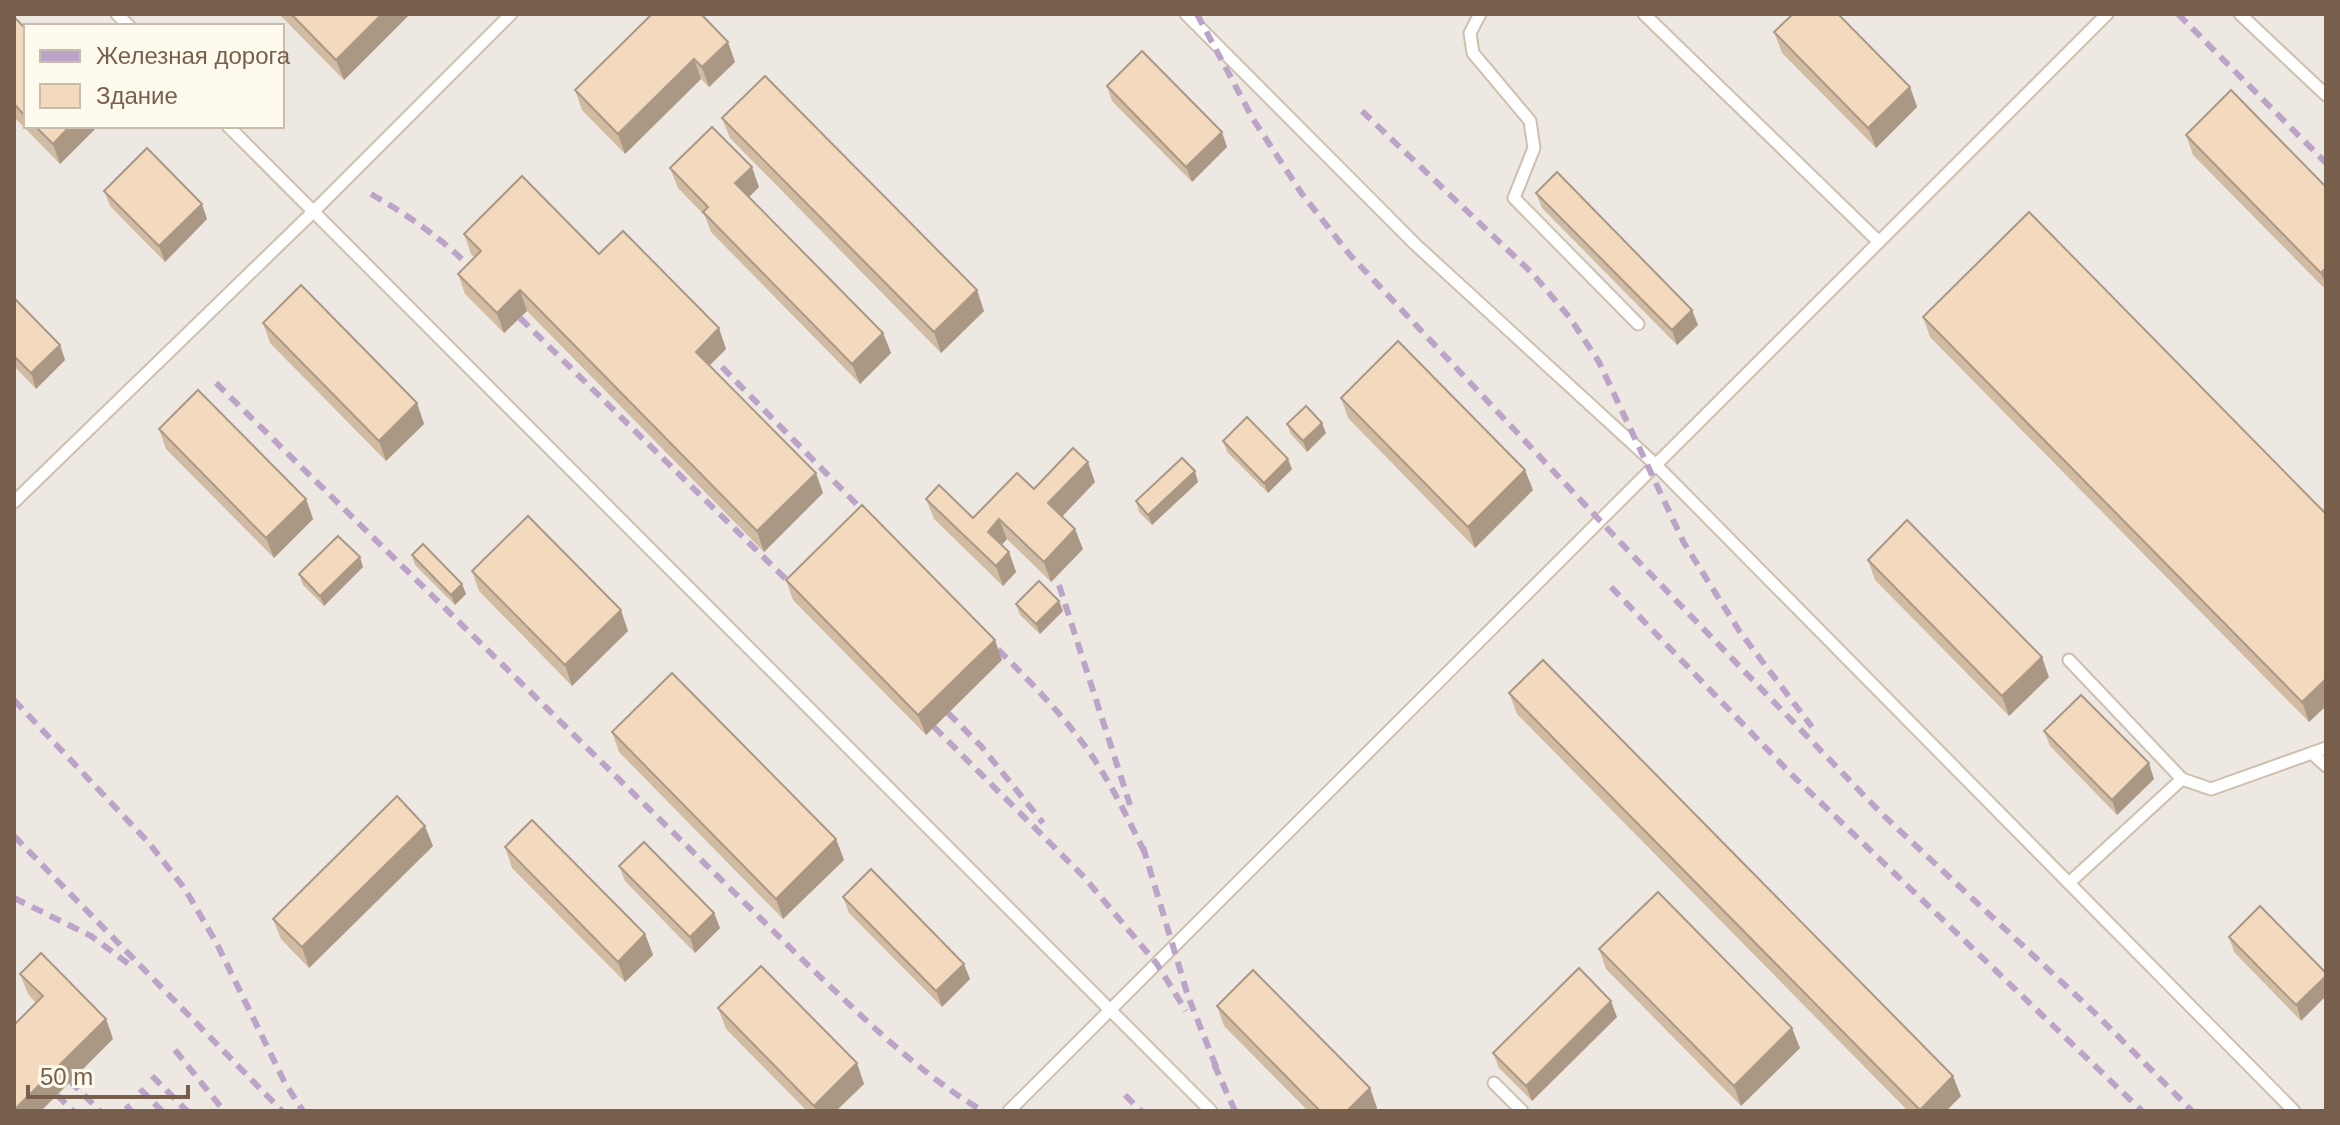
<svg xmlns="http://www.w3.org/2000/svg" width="2340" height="1125" font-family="Arial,sans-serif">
	<rect width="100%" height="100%" fill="#fdf7e7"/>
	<path fill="#ede8e1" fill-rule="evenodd" d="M14,14H2326V1111H14ZM26,26H282V126H26Z"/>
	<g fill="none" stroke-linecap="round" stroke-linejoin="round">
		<g stroke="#cfbfad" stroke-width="15">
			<g id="lane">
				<path d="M117,14L129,26"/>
				<path d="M1186,14L1416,245L1656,465L2294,1111"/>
				<path d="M1480,14L1470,33L1473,53L1530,121L1534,148L1514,198L1638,324"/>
				<path d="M1644,14L1879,242"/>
				<path d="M2240,14L2326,95"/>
				<path d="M228,126L1211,1111"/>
				<path d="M14,502L313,212L511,14"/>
				<path d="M2069,660L2182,779L2211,789L2326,748"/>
				<path d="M2312,753L2326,766"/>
				<path d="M2069,883L2182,779"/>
				<path d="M1494,1083L1522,1111"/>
				<path d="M1009,1111L2107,14"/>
			</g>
		</g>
		<use href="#lane" stroke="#fff" stroke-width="11"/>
		<g stroke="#bba4c8" stroke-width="6" stroke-dasharray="12 8" stroke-linecap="butt">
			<path d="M1197,14L1253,119L1302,194L1350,255L1637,560L1882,814L2097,1015L2192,1111"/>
			<path d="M2178,14L2326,163"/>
			<path d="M1362,111L1533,274L1570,318L1599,362L1684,543L1740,632L1812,727"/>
			<path d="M371,194C413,218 448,243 481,278"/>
			<path d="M520,318L800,593"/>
			<path d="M722,367L875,523"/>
			<path d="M216,383L811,968C865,1019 918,1073 983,1111"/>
			<path d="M1059,585L1130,805"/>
			<path d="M1611,587L1791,774L2142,1111"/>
			<path d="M984,635C1022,674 1061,711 1092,756C1113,787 1129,821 1146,855"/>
			<path d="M14,700L149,843L185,889L216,942L285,1083L303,1111"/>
			<path d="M948,713L981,746L1043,823"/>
			<path d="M934,727L1084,877L1157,964L1186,1011"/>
			<path d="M14,836L282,1111"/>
			<path d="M1143,847L1188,996L1219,1074"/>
			<path d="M14,898L91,936L130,965"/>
			<path d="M175,1050L224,1111"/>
			<path d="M1214,1064L1235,1111"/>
			<path d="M152,1076L187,1111"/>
			<path d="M70,1081L100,1111"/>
			<path d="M140,1089L162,1111"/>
			<path d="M57,1095L73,1111"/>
			<path d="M1125,1095L1141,1111"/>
			<path d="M126,1105L131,1111"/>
		</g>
	</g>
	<g fill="#d1bba3">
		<path d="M279,14H410L344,80Z"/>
		<path d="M652,14L735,62L709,87L701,79L625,154L582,110L575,90Z"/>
		<path d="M14,17L26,29V126H98L60,164L14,117Z"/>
		<path d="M1774,32L1910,87L1917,107L1876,148L1782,53Z"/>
		<path d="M1107,86L1227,147L1192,182L1112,101Z"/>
		<path d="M722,118L984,311L941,353L730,138Z"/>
		<path d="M2186,135L2326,187V290L2193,155Z"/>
		<path d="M670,168L759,187L749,197L883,333L891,353L860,384L711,232L705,216L678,188Z"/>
		<path d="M104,191L207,219L165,262L110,206Z"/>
		<path d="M1536,193L1692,310L1698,325L1677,345L1542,208Z"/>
		<path d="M464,234L599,254L726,349L709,366L823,493L764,552L527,311L504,333L465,294L458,274L474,257L471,254Z"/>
		<path d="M14,298L60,345L65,360L36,389L14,366Z"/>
		<path d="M1923,317L2326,514V706L2309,722L1930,337Z"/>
		<path d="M263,323L417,403L424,424L386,461L270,343Z"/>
		<path d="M1341,398L1533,490L1475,548L1348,418Z"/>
		<path d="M1287,424L1326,433L1307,452L1291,434Z"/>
		<path d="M159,429L306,499L313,519L274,558L166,449Z"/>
		<path d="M1223,441L1292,469L1268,493L1227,452Z"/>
		<path d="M1095,482L1062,516L1083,549L1051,582L1007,539L1002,545L1009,552L1016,572L1003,586L934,519L926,499L973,518L1034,489Z"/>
		<path d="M1198,482L1152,525L1139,512L1136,501Z"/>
		<path d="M412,555L462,584L466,594L455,605L415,565Z"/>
		<path d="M1868,560L2049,677L2009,716L1875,580Z"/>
		<path d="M363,567L324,606L303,585L299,574Z"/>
		<path d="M472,571L628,631L572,686L479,591Z"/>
		<path d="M786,580L1002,660L926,735L793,600Z"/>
		<path d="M1016,604L1063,611L1040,634L1020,615Z"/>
		<path d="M1509,693L1961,1096L1946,1111H1908L1517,714Z"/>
		<path d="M2044,731L2154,779L2117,815L2050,746Z"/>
		<path d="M612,732L836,839L844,860L783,919L619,752Z"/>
		<path d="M433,846L309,968L281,939L273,919Z"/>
		<path d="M505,847L645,934L653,955L625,982L512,868Z"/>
		<path d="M619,866L714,913L720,928L695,953L625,881Z"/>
		<path d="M843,897L970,979L942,1007L849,913Z"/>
		<path d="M2260,906L2301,1021L2234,952L2229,937Z"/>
		<path d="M1599,949L1800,1048L1741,1106L1606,969Z"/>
		<path d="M20,974L106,1019L113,1039L36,1003L28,994Z"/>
		<path d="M1217,1006L1370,1088L1377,1108L1375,1111H1308L1224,1026Z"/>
		<path d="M718,1008L857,1063L864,1084L836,1111H807L726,1029Z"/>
		<path d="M1617,1017L1532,1101L1499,1068L1493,1053Z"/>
	</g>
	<g fill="#aa9885">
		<path d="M382,14H410L344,80L336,60Z"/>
		<path d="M728,42L735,62L709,87L702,67Z"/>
		<path d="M694,59L701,79L625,154L618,134Z"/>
		<path d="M1910,87L1917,107L1876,148L1868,128Z"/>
		<path d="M70,126H98L60,164L53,144Z"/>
		<path d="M1222,132L1227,147L1192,182L1186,167Z"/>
		<path d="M752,167L759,187L743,203L735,183Z"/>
		<path d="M202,204L207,219L165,262L159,246Z"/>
		<path d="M2326,268V285L2321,273Z"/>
		<path d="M520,290L527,311L504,333L497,313Z"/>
		<path d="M977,290L984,311L941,353L934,332Z"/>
		<path d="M1692,310L1698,325L1677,345L1672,330Z"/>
		<path d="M719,328L726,349L703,372L696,352Z"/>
		<path d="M883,333L891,353L860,384L852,364Z"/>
		<path d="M60,345L65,360L36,389L31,373Z"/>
		<path d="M417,403L424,424L386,461L379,441Z"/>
		<path d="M1322,423L1326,433L1307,452L1303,441Z"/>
		<path d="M1288,459L1292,469L1268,493L1264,483Z"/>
		<path d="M1088,462L1095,482L1056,523L1048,503Z"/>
		<path d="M1525,470L1533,490L1475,548L1468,527Z"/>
		<path d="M1195,471L1198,482L1152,525L1148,515Z"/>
		<path d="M816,473L823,493L764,552L757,531Z"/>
		<path d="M306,499L313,519L274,558L266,538Z"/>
		<path d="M999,519L1007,539L995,552L988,532Z"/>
		<path d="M1075,529L1083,549L1051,582L1044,562Z"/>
		<path d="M1009,552L1016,572L1003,586L996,566Z"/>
		<path d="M360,557L363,567L324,606L320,596Z"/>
		<path d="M462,584L466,594L455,605L451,595Z"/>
		<path d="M1059,601L1063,611L1040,634L1036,624Z"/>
		<path d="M621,610L628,631L572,686L565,665Z"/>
		<path d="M995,640L1002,660L926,735L918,715Z"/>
		<path d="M2042,657L2049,677L2009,716L2002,696Z"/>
		<path d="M2326,679V706L2309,722L2302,702Z"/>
		<path d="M2149,763L2154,779L2117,815L2112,800Z"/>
		<path d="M425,826L433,846L309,968L302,947Z"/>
		<path d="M836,839L844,860L783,919L776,899Z"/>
		<path d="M714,913L720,928L695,953L690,937Z"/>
		<path d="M645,934L653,955L625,982L618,962Z"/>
		<path d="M964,964L970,979L942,1007L936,991Z"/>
		<path d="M2326,976V996L2301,1021L2296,1005Z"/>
		<path d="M1611,1001L1617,1017L1532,1101L1526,1086Z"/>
		<path d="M106,1019L113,1039L41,1111H14Z"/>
		<path d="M1792,1028L1800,1048L1741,1106L1734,1086Z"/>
		<path d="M857,1063L864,1084L836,1111H816L814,1106Z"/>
		<path d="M1953,1076L1961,1096L1946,1111H1920V1110Z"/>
		<path d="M1370,1088L1377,1108L1375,1111H1347Z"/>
	</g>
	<g fill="#f3d9be" stroke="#aa9885" stroke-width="2">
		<path d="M291,14H382L336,60Z"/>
		<path d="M652,14H701L728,42L702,67L694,59L618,134L575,90Z"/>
		<path d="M1793,14H1838L1910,87L1868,128L1774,32Z"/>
		<path d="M14,17L26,29V117L14,104Z"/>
		<path d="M1142,51L1222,132L1186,167L1107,86Z"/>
		<path d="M765,76L977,290L934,332L722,118Z"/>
		<path d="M2231,90L2326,187V268L2321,273L2186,135Z"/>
		<path d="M35,126H70L53,144Z"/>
		<path d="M712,127L752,167L735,183L883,333L852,364L703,212L708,207L670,168Z"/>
		<path d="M147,148L202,204L159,246L104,191Z"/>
		<path d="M1557,172L1692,310L1672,330L1536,193Z"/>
		<path d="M522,176L599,254L623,231L719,328L696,352L816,473L757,531L520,290L497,313L458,274L481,251L464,234Z"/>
		<path d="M2029,212L2326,514V679L2302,702L1923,317Z"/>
		<path d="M301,285L417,403L379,441L263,323Z"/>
		<path d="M14,298L60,345L31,373L14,356Z"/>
		<path d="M1398,341L1525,470L1468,527L1341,398Z"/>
		<path d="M198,390L306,499L266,538L159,429Z"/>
		<path d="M1306,406L1322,423L1303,441L1287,424Z"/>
		<path d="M1247,417L1288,459L1264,483L1223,441Z"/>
		<path d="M1073,448L1088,462L1048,503L1075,529L1044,562L999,519L988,532L1009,552L996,566L926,499L939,485L973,518L1017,473L1034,489Z"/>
		<path d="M1182,458L1195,471L1148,515L1136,501Z"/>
		<path d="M862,505L995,640L918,715L786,580Z"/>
		<path d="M528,516L621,610L565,665L472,571Z"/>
		<path d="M1907,520L2042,657L2002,696L1868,560Z"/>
		<path d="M338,536L360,557L320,596L299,574Z"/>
		<path d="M423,544L462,584L451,595L412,555Z"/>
		<path d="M1039,581L1059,601L1036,624L1016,604Z"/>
		<path d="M1543,660L1953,1076L1920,1110L1509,693Z"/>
		<path d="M672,673L836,839L776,899L612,732Z"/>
		<path d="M2081,695L2149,763L2112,800L2044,731Z"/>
		<path d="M397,796L425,826L302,947L273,919Z"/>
		<path d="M532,820L645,934L618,962L505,847Z"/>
		<path d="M644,842L714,913L690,937L619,866Z"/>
		<path d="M871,869L964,964L936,991L843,897Z"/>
		<path d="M1658,892L1792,1028L1734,1086L1599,949Z"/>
		<path d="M2260,906L2326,973V976L2296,1005L2229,937Z"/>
		<path d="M41,953L106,1019L14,1110V1025L43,996L20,974Z"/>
		<path d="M761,966L857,1063L814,1106L718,1008Z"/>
		<path d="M1579,968L1611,1001L1526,1086L1493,1053Z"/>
		<path d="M1253,970L1370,1088L1347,1111H1320L1217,1006Z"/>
	</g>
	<rect width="2340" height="1125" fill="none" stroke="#775f4b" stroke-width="32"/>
	<rect x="24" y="24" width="260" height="104" fill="#fffaee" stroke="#c9bcad" stroke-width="2"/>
	<rect x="40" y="50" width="40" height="12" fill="#bba4c8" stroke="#c9bcad" stroke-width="2"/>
	<text x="96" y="64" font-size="24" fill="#775f4b">Железная дорога</text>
	<rect x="40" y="84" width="40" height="24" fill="#f3d9be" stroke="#c9bcad" stroke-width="2"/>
	<text x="96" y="104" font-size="24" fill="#775f4b">Здание</text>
	<path d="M28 1085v12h160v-12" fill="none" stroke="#775f4b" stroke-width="4"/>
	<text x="40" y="1085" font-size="24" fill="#775f4b" stroke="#fffaee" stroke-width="6" paint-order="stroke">50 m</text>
</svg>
